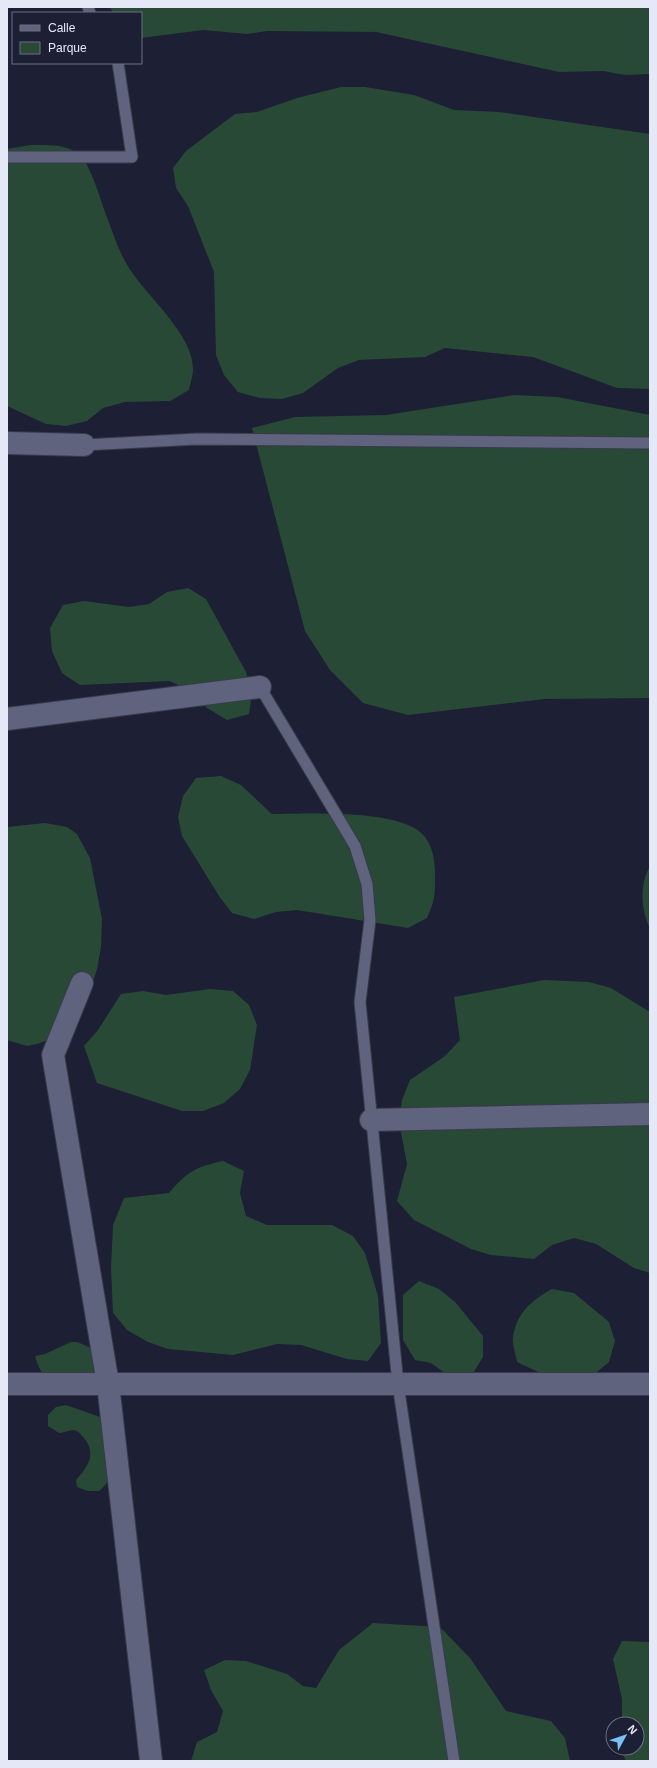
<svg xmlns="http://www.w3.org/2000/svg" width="657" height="1768" font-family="Arial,sans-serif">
	<rect width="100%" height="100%" fill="#1d1f35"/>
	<g fill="#284936">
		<path d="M110,7H650V74L625,75L603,71L559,72L376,32L267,31L247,34L203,30L141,38V13H113Z"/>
		<path d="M341,87H365L414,95L454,110L499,112L650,134V389L617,388L533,357L445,348L425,357L359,360L338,368L303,393L282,399L260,398L238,392L224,375L216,355L214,272L188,206L176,188L173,168L186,151L235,114L257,112L297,98Z"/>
		<path d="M31,145C46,145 63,144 76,152C91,161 101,203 108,220C115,239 121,258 134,275C152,301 193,336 193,369C193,376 190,384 189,390L170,401L125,402L103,408L87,421L66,426L46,424L7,406V149Z"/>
		<path d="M514,395L557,397L650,415V698L545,699L408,715L363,703L330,670L305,631L252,428L295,417L386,415Z"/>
		<path d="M188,588L206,599L246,672L252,693L249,714L227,720L207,708L190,691L170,681L80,685L62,673L52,651L50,628L63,605L84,601L129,607L149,604L167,592Z"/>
		<path d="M221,776L241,785L272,814C306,814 404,808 425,837C433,848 434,858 435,871C435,893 436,898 427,918L408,928L297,910L276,912L254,919L232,913L219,896L182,836L178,817L183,796L196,778Z"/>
		<path d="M45,823L67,827L77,834L90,858L102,919L101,947L97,969L86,1004L48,1040L37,1044L27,1046L7,1040V827Z"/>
		<path d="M650,866V929C641,910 639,885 650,866Z"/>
		<path d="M544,980L589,982L611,988L650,1012V1273L634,1268L596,1244L574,1238L552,1245L534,1259L491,1255L471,1249L414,1220L397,1201L407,1164L399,1122L402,1100L410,1080L445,1056L460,1040L454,997Z"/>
		<path d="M210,989L233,991L249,1005L257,1025L250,1070L240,1089L224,1103L203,1111H182L97,1083L84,1046L98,1030L121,994L143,991L166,995Z"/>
		<path d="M223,1161L244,1171L240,1193L246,1216L267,1225H332L353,1236L365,1253L378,1296L381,1343L368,1361L347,1359L301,1345L277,1344L233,1355L168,1349L148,1342L127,1330L113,1313L111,1268L113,1225L124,1198L169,1193C187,1172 195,1167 223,1161Z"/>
		<path d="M419,1281L439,1289L455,1302L483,1336V1357L472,1375L449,1376L431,1363L415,1360L403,1340V1295Z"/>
		<path d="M552,1289L574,1293L609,1322L615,1341L609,1362L592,1376L551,1378L517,1362C516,1355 512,1345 513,1338C516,1313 532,1300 552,1289Z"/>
		<path d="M71,1342H77L94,1349L97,1392L67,1396C50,1386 40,1375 35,1356L45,1354Z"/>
		<path d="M66,1405L100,1417L105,1422C109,1443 121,1475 99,1491H88L77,1487L76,1480C88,1467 97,1454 84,1438C81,1435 79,1431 74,1430C69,1430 64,1433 59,1433L48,1426V1415L56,1407Z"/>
		<path d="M373,1623L440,1627L470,1658L506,1711L551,1721L565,1738L570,1761H191L197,1742L217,1732L223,1711L211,1690L204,1670L225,1660L246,1661L287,1674L303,1686L316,1688L339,1650Z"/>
		<path d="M622,1641L650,1642V1761H626L620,1748H637V1724H622V1699L613,1659Z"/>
	</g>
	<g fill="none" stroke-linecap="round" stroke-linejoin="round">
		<g stroke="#393a4c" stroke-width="13">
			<g id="lane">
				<path d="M88,7L90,13"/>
				<path d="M7,157H132L118,63"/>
				<path d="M84,445L197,439L650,443"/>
				<path d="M260,687L355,846L367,884L370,920L360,1002L398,1384L454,1761"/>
			</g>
		</g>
		<g stroke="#393a4c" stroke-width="24">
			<g id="street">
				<path d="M7,443L84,445"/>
				<path d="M7,719L260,687"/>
				<path d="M82,983L53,1055L108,1384L151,1761"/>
				<path d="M371,1120L650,1114"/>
				<path d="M7,1384H650"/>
			</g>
		</g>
		<use href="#lane" stroke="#5f637d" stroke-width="11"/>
		<use href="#street" stroke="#5f637d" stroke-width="22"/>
	</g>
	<rect width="657" height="1768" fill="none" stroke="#e5e8f7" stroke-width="16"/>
	<rect x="12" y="12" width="130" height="52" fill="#1d1f35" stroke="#6d6f83"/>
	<rect x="20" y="25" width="20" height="6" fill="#5f637d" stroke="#6d6f83"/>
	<text x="48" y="32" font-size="12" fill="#e5e8f7">Calle</text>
	<rect x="20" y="42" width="20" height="12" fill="#284936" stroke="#6d6f83"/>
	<text x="48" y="52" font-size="12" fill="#e5e8f7">Parque</text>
	<g transform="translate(625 1736) rotate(50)"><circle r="19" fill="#1d1f35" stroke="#6d6f83"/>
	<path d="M0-3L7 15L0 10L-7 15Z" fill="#79bff8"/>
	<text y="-6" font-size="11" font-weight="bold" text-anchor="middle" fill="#e5e8f7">N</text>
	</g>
</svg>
